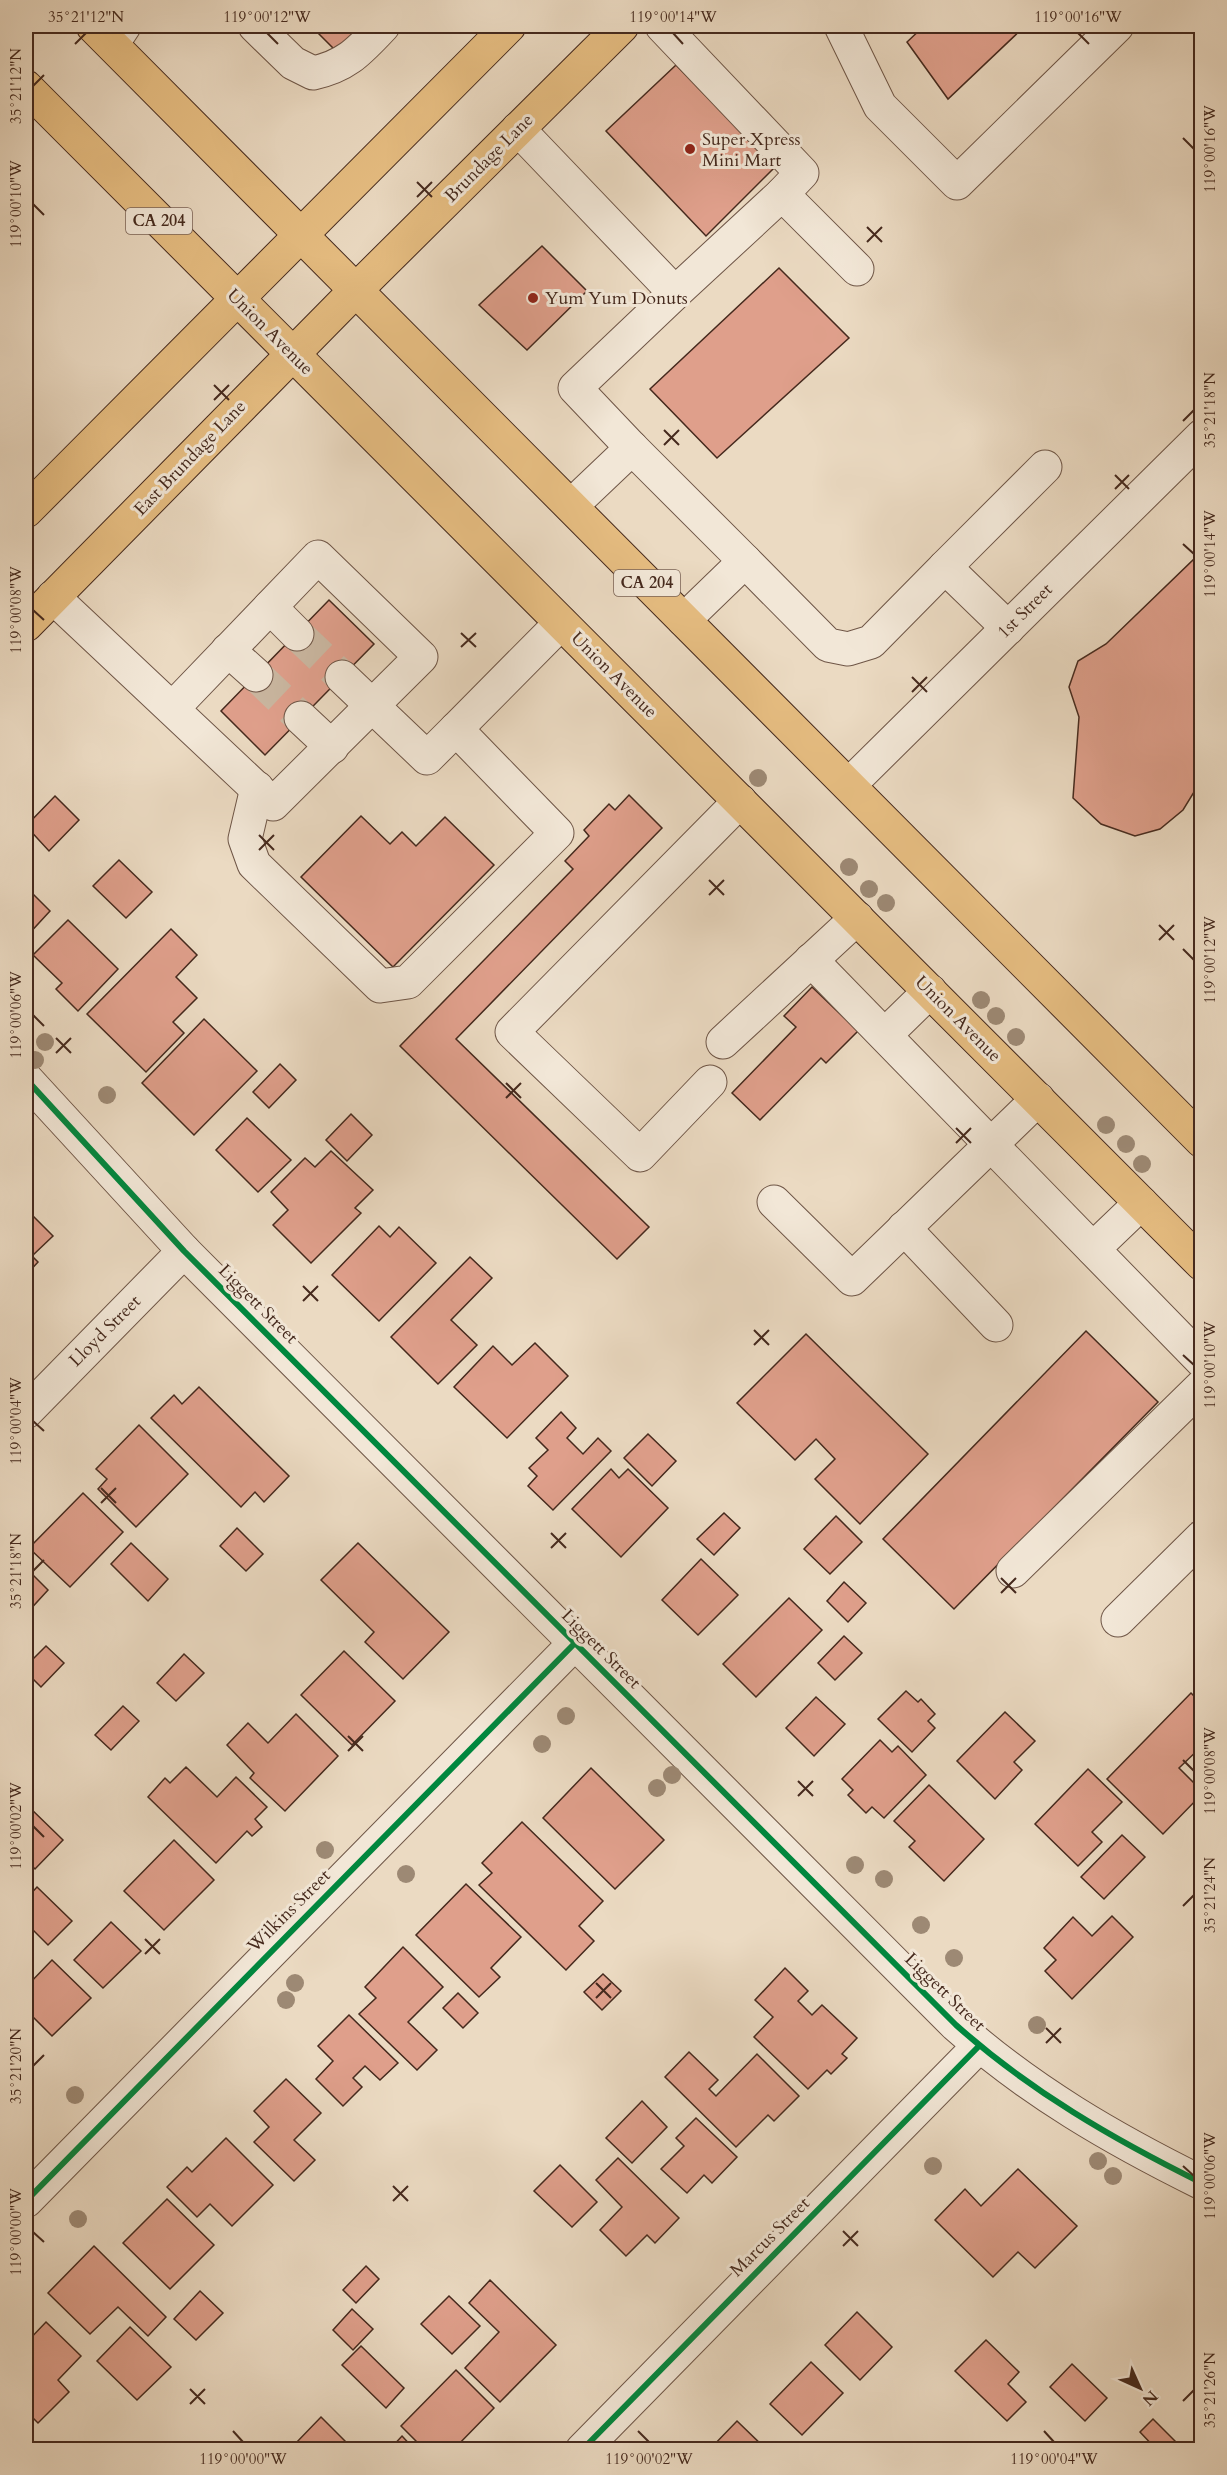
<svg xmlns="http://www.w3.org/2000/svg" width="1227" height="2475" font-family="Cardo,serif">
	<rect width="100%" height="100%" fill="#ebdac2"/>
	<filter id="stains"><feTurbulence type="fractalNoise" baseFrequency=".00333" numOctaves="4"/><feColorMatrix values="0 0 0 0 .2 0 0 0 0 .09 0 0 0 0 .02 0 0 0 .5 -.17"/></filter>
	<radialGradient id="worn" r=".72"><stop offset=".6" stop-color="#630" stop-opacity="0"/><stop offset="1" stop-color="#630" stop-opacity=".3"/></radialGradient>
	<g fill="#df9f8b" stroke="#45291d" stroke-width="1.5">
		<path d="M311,26H365L337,52Z"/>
		<path d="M924,26H1025L948,99L907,42Z"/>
		<path d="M676,65L775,167L706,236L606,131Z"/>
		<path d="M542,246L587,291L527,350L479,305Z"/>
		<path d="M779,268L849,338L717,458L650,389Z"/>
		<path d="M1193,560L1202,565V779L1183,810L1160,829L1135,836L1101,824L1073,798L1079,717L1069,687L1078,661L1106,644Z"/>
		<path d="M329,600L374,644L265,755L221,711Z"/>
		<path d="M629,795L662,828L456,1039L649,1227L617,1259L400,1046L573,869L565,861L589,836L584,830L609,804L615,810Z"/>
		<path d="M55,796L79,820L49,851L26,826Z"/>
		<path d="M361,816L390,844L402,832L416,846L445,817L494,865L393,967L301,877Z"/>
		<path d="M119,860L152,892L126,918L93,886Z"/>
		<path d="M26,887L50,911L26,937Z"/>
		<path d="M68,920L118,969L78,1011L56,989L62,983L33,955Z"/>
		<path d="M171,929L197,955L176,977L197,998L173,1022L184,1033L146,1072L87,1014Z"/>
		<path d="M812,987L858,1031L826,1063L821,1058L760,1120L732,1093L796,1027L784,1016Z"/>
		<path d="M204,1019L257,1071L194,1135L142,1083Z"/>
		<path d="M280,1064L296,1080L269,1108L253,1092Z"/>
		<path d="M351,1114L372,1135L347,1161L326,1140Z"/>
		<path d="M247,1118L291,1160L258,1192L216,1150Z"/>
		<path d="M331,1151L373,1190L355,1208L361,1213L311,1263L273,1225L288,1210L271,1192L305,1158L315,1167Z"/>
		<path d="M26,1209L53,1236L32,1256L38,1262L26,1275Z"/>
		<path d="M379,1226L390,1237L399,1227L436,1263L379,1321L332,1275Z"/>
		<path d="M470,1257L492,1278L451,1320L477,1345L438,1384L391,1337Z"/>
		<path d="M1086,1331L1158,1402L954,1609L883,1539Z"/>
		<path d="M806,1334L928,1454L860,1524L815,1479L835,1459L816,1439L795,1460L737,1403Z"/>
		<path d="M535,1343L568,1376L507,1438L454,1387L493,1346L512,1365Z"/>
		<path d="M199,1387L289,1476L264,1502L255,1492L241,1507L151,1418L174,1395L182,1404Z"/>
		<path d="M561,1412L576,1428L567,1438L583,1454L598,1438L611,1451L553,1510L528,1486L537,1476L529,1468L548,1450L536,1438Z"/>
		<path d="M139,1425L188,1474L136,1527L98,1489L107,1479L96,1469Z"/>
		<path d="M648,1434L676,1461L652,1486L624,1458Z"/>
		<path d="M611,1469L619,1478L628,1469L668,1508L621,1557L572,1509Z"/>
		<path d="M83,1493L123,1532L70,1587L29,1548Z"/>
		<path d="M724,1513L740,1528L714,1555L697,1539Z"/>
		<path d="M836,1516L862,1542L830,1574L804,1549Z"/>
		<path d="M237,1528L263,1554L246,1571L220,1546Z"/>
		<path d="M131,1543L168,1579L148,1601L111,1564Z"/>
		<path d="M358,1543L449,1632L403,1679L365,1642L374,1632L321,1580Z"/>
		<path d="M701,1559L738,1595L698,1635L662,1600Z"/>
		<path d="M26,1568L48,1590L26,1614Z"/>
		<path d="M844,1582L866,1603L848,1622L827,1601Z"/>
		<path d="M789,1598L822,1630L756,1697L723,1664Z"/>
		<path d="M844,1636L862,1653L835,1680L818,1663Z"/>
		<path d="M46,1646L64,1663L41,1687L26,1672V1666Z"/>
		<path d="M344,1651L395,1701L352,1745L301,1695Z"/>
		<path d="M184,1654L204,1673L176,1701L157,1683Z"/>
		<path d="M906,1691L918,1702L921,1699L935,1714L928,1721L935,1728L912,1752L878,1719Z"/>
		<path d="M1191,1693L1202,1704V1746L1179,1768L1202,1791V1794L1163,1834L1107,1779Z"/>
		<path d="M816,1697L845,1724L814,1756L786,1728Z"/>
		<path d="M123,1706L139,1721L111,1750L95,1735Z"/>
		<path d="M1005,1712L1035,1741L1014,1762L1022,1770L995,1799L957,1761Z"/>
		<path d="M296,1714L338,1756L285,1811L250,1778L254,1773L227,1745L248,1723L268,1743Z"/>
		<path d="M880,1740L892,1752L898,1746L926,1775L884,1818L872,1807L866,1813L848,1795L853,1790L842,1779Z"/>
		<path d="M186,1767L217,1797L236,1777L267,1807L255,1819L262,1827L252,1836L247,1831L216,1863L148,1797L165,1778L170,1783Z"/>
		<path d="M591,1768L664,1840L615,1889L543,1818Z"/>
		<path d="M1088,1769L1122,1802L1092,1832L1102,1842L1078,1866L1035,1824Z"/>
		<path d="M929,1785L984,1839L944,1881L909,1847L915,1841L894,1821Z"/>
		<path d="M27,1805L63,1840L35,1869L26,1860Z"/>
		<path d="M522,1822L603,1901L579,1926L594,1941L566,1970L479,1885L492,1873L482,1863Z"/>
		<path d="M1122,1835L1145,1857L1104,1899L1081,1877Z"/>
		<path d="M174,1840L214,1880L164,1930L124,1891Z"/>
		<path d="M466,1884L521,1937L491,1968L500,1977L479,1997L416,1935Z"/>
		<path d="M37,1887L72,1921L48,1945L26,1923V1899Z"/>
		<path d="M1112,1916L1133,1937L1072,1999L1045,1971L1056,1960L1044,1948L1073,1917L1092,1936Z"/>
		<path d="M111,1922L141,1951L103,1988L74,1960Z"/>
		<path d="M403,1947L443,1987L408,2022L437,2050L417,2070L359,2014L376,1998L365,1987Z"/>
		<path d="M52,1960L91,1998L52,2036L26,2010V1987Z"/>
		<path d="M785,1968L808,1991L798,2001L812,2015L822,2005L857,2038L842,2054L847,2058L831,2074L827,2070L808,2089L754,2037L773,2017L755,2000Z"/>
		<path d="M603,1974L621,1991L602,2010L584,1992Z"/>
		<path d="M458,1993L478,2013L463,2028L443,2008Z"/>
		<path d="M349,2015L398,2063L380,2080L365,2066L353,2078L362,2087L343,2106L316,2079L333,2061L318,2046Z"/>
		<path d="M689,2052L718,2080L709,2089L716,2096L757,2054L799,2096L774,2121L768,2115L736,2147L665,2077Z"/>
		<path d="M286,2079L321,2113L294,2140L315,2160L294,2181L254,2142L269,2127L254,2111Z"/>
		<path d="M642,2101L667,2127L632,2163L606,2138Z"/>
		<path d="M696,2118L737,2157L712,2183L704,2175L687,2193L661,2169L684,2146L676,2138Z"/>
		<path d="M226,2138L273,2185L232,2226L210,2204L197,2217L167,2187L187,2167L192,2172Z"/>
		<path d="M618,2158L679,2218L655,2243L647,2235L626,2256L600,2230L622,2207L596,2180Z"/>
		<path d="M560,2165L597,2202L572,2227L534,2191Z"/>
		<path d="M1018,2169L1077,2226L1035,2268L1018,2252L993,2277L935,2220L965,2189L981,2206Z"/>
		<path d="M167,2199L214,2245L170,2289L123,2243Z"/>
		<path d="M94,2246L166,2317L148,2336L118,2307L90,2334L48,2293Z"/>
		<path d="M366,2266L379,2279L356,2303L343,2290Z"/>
		<path d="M490,2280L556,2345L500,2402L465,2368L499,2332L469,2303Z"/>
		<path d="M200,2291L223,2313L196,2340L174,2319Z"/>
		<path d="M449,2296L480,2326L452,2354L421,2324Z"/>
		<path d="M352,2309L373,2329L353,2350L333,2330Z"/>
		<path d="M857,2312L892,2347L860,2380L825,2345Z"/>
		<path d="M46,2322L81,2356L58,2380L69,2392L38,2423L26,2411V2343Z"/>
		<path d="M130,2327L171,2367L137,2400L97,2361Z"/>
		<path d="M986,2340L1019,2372L1008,2384L1026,2402L1007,2421L955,2371Z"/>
		<path d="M361,2346L404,2388L386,2408L342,2365Z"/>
		<path d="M811,2362L843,2393L802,2435L770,2404Z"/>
		<path d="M1072,2364L1107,2398L1085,2421L1050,2387Z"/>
		<path d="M456,2370L494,2408L453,2450H425L401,2426Z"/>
		<path d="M321,2417L347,2443L341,2450H298L294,2445Z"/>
		<path d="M1153,2419L1179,2445L1175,2450H1157L1140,2432Z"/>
		<path d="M737,2421L767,2450H709Z"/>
		<path d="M402,2436L415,2450H389Z"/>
	</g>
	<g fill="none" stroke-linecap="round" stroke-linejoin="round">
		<g stroke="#cab7a1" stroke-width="33" stroke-dasharray="33 16" stroke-linecap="butt">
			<path d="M297,634L342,677"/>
			<path d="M256,675L301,718"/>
		</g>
		<g stroke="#6e5546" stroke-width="35">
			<g id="minor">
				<path d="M255,26L293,63L313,73C347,66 360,50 383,26"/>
				<path d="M662,26L802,173L782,194"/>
				<path d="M841,26L880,106L957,183L1117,26"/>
				<path d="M112,44L124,26"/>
				<path d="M518,129L675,293L575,388L632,448L571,506"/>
				<path d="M675,293L782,194L857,269"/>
				<path d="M632,448L745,561L684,620"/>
				<path d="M745,561L828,645L848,649L871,642L945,567L1008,628"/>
				<path d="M945,567L1045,467"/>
				<path d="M53,597L273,804L421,657L318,557L172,709"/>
				<path d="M270,607L297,634"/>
				<path d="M228,650L256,675"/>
				<path d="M342,677L427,758L456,729"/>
				<path d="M301,718L332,747"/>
				<path d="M849,785L1202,436"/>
				<path d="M257,788L245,839L254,864L380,986L408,982L557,833L456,729L561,623"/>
				<path d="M811,960L1202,1361"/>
				<path d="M885,1035L930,991"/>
				<path d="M723,1042L857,918"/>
				<path d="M26,1079L184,1251L956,2025C1030,2091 1113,2139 1202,2183"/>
				<path d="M710,1082L640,1155L512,1032L740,801"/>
				<path d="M774,1202L852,1279L1038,1099"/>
				<path d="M904,1228L996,1325"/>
				<path d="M1093,1249L1141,1203"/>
				<path d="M26,1412L184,1251"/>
				<path d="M1013,1571L1202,1386"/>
				<path d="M1118,1620L1202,1537"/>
				<path d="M26,2201L575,1643"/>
				<path d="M582,2450L979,2046"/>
			</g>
		</g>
		<g stroke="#45291d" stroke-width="35">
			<g id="major">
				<path d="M26,511L509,26"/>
				<path d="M26,625L356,290L622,26"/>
			</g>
		</g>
		<g stroke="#45291d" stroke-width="35">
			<g id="highway">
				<path d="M93,26L1202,1141"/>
				<path d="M26,87L1202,1264"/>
			</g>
		</g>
		<use href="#minor" stroke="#f2e7d7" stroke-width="33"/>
		<use href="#major" stroke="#e6bd81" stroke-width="33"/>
		<use href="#highway" stroke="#e6bd81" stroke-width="33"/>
		<g stroke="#f2e7d7" stroke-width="10">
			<g id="cycleway">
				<path d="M26,1079L184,1251L956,2025C1030,2091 1113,2139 1202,2183"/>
				<path d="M26,2201L575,1643"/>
				<path d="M582,2450L979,2046"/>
			</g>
		</g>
		<use href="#cycleway" stroke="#00873e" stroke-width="6"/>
	</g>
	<g fill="#9d8974">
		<circle cx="758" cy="778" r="9"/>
		<circle cx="849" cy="867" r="9"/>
		<circle cx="869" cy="889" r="9"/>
		<circle cx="886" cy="903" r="9"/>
		<circle cx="981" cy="1000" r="9"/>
		<circle cx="996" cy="1016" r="9"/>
		<circle cx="1016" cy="1037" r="9"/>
		<circle cx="45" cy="1042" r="9"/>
		<circle cx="35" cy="1060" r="9"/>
		<circle cx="107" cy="1095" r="9"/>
		<circle cx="1106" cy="1125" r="9"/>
		<circle cx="1126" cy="1144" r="9"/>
		<circle cx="1142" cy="1164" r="9"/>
		<circle cx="566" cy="1716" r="9"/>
		<circle cx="542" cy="1744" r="9"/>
		<circle cx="672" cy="1775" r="9"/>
		<circle cx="657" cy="1788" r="9"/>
		<circle cx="325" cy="1850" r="9"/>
		<circle cx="855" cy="1865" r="9"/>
		<circle cx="406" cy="1874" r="9"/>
		<circle cx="884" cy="1879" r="9"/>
		<circle cx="921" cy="1925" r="9"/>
		<circle cx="954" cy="1958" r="9"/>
		<circle cx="295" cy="1983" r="9"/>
		<circle cx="286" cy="2000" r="9"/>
		<circle cx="1037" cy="2025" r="9"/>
		<circle cx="75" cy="2095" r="9"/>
		<circle cx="1098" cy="2161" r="9"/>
		<circle cx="933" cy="2166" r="9"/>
		<circle cx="1113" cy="2176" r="9"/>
		<circle cx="78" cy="2219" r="9"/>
	</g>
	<path fill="none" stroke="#45291d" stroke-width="2" d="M267,33L278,44M673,33L683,44M1078,33L1089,44M75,44L86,33M33,86L44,75M1183,138L1194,149M417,182L432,197M417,197L432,182M33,204L44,215M867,227L882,242M867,242L882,227M214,385L229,400M214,400L229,385M1183,421L1194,410M664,430L679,445M664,445L679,430M1115,475L1129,489M1115,489L1129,475M1183,544L1194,554M33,610L44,620M461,633L476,647M461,647L476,633M912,677L927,692M912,692L927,677M259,835L274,850M259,850L274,835M709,880L724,895M709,895L724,880M1159,925L1174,940M1159,940L1174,925M1183,949L1194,960M33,1015L44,1026M56,1038L71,1053M56,1053L71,1038M506,1083L521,1098M506,1098L521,1083M956,1128L971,1143M956,1143L971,1128M303,1286L318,1301M303,1301L318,1286M754,1330L769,1345M754,1345L769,1330M1183,1355L1194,1365M33,1421L44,1431M101,1488L116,1503M101,1503L116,1488M551,1533L566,1548M551,1548L566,1533M33,1571L44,1560M1001,1578L1016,1593M1001,1593L1016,1578M348,1736L363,1751M348,1751L363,1736M1183,1760L1194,1771M798,1781L813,1796M798,1796L813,1781M33,1826L44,1837M1183,1906L1194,1895M145,1939L160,1954M145,1954L160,1939M596,1983L611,1998M596,1998L611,1983M1046,2028L1061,2043M1046,2043L1061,2028M33,2066L44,2055M1183,2166L1194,2176M393,2186L408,2201M393,2201L408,2186M843,2231L858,2246M33,2232L44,2242M843,2246L858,2231M190,2389L205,2404M1183,2401L1194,2390M190,2404L205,2389M233,2431L243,2442M638,2431L649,2442M1044,2431L1054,2442"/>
	<g fill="#8f2418" stroke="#f2e7d7" stroke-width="2">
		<circle cx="690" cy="149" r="6"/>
		<circle cx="533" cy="298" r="6"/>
	</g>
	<g text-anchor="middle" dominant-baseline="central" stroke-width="6" stroke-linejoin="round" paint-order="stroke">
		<g fill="#f2e7d7" stroke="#796255" stroke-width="1.5">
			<rect x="126" y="208" width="66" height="26" rx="4.5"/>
			<rect x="614" y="570" width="66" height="26" rx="4.5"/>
		</g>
		<g font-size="16" font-weight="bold" fill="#45291d">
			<text x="159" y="221">CA 204</text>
			<text x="647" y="583">CA 204</text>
		</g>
		<g font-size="18" fill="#45291d" stroke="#f2e7d7" text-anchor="start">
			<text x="702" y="139">Super Xpress<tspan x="702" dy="21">Mini Mart</tspan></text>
			<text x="545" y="298">Yum Yum Donuts</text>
		</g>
		<g font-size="18" fill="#45291d" stroke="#f2e7d7">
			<text transform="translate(489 158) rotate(-45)">Brundage Lane</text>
			<text transform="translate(270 332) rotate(45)">Union Avenue</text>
			<text transform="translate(190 458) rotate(-46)">East Brundage Lane</text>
			<text transform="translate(1025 611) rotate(-45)">1st Street</text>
			<text transform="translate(614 675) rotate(45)">Union Avenue</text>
			<text transform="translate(958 1019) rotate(45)">Union Avenue</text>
			<text transform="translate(258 1304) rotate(45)">Liggett Street</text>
			<text transform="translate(105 1331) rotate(-45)">Lloyd Street</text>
			<text transform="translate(601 1649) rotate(45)">Liggett Street</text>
			<text transform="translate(289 1911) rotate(-45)">Wilkins Street</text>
			<text transform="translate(945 1992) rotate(44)">Liggett Street</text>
			<text transform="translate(770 2237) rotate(-45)">Marcus Street</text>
		</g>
	</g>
	<rect width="1227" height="2475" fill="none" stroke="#ebdac2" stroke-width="66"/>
	<g transform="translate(1140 2388) rotate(135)" stroke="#f2e7d7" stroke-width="4.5" paint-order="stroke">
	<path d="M0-4.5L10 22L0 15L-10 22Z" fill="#45291d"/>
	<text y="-9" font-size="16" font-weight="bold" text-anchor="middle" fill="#45291d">N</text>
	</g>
	<rect x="33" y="33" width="1161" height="2409" fill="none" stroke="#45291d" stroke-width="2"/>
	<g font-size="15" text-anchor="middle" fill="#45291d">
		<text x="86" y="22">35°21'12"N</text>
		<text x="267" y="22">119°00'12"W</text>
		<text x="673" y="22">119°00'14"W</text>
		<text x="1078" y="22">119°00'16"W</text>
		<text transform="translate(16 86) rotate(-90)" y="5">35°21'12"N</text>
		<text transform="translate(1210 149) rotate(-90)" y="5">119°00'16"W</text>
		<text transform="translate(16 204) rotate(-90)" y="5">119°00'10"W</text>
		<text transform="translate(1210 410) rotate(-90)" y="5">35°21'18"N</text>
		<text transform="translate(1210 554) rotate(-90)" y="5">119°00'14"W</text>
		<text transform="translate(16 610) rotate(-90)" y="5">119°00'08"W</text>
		<text transform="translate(1210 960) rotate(-90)" y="5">119°00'12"W</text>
		<text transform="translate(16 1015) rotate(-90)" y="5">119°00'06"W</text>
		<text transform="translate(1210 1365) rotate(-90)" y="5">119°00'10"W</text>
		<text transform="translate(16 1421) rotate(-90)" y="5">119°00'04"W</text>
		<text transform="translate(16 1571) rotate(-90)" y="5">35°21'18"N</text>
		<text transform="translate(1210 1771) rotate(-90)" y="5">119°00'08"W</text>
		<text transform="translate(16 1826) rotate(-90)" y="5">119°00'02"W</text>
		<text transform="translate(1210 1895) rotate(-90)" y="5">35°21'24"N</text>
		<text transform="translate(16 2066) rotate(-90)" y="5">35°21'20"N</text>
		<text transform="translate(1210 2176) rotate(-90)" y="5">119°00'06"W</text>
		<text transform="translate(16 2232) rotate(-90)" y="5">119°00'00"W</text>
		<text transform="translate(1210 2390) rotate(-90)" y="5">35°21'26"N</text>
		<text x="243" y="2464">119°00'00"W</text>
		<text x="649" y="2464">119°00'02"W</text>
		<text x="1054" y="2464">119°00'04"W</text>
	</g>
	<rect width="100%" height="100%" filter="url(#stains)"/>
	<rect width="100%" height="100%" fill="url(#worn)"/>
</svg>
